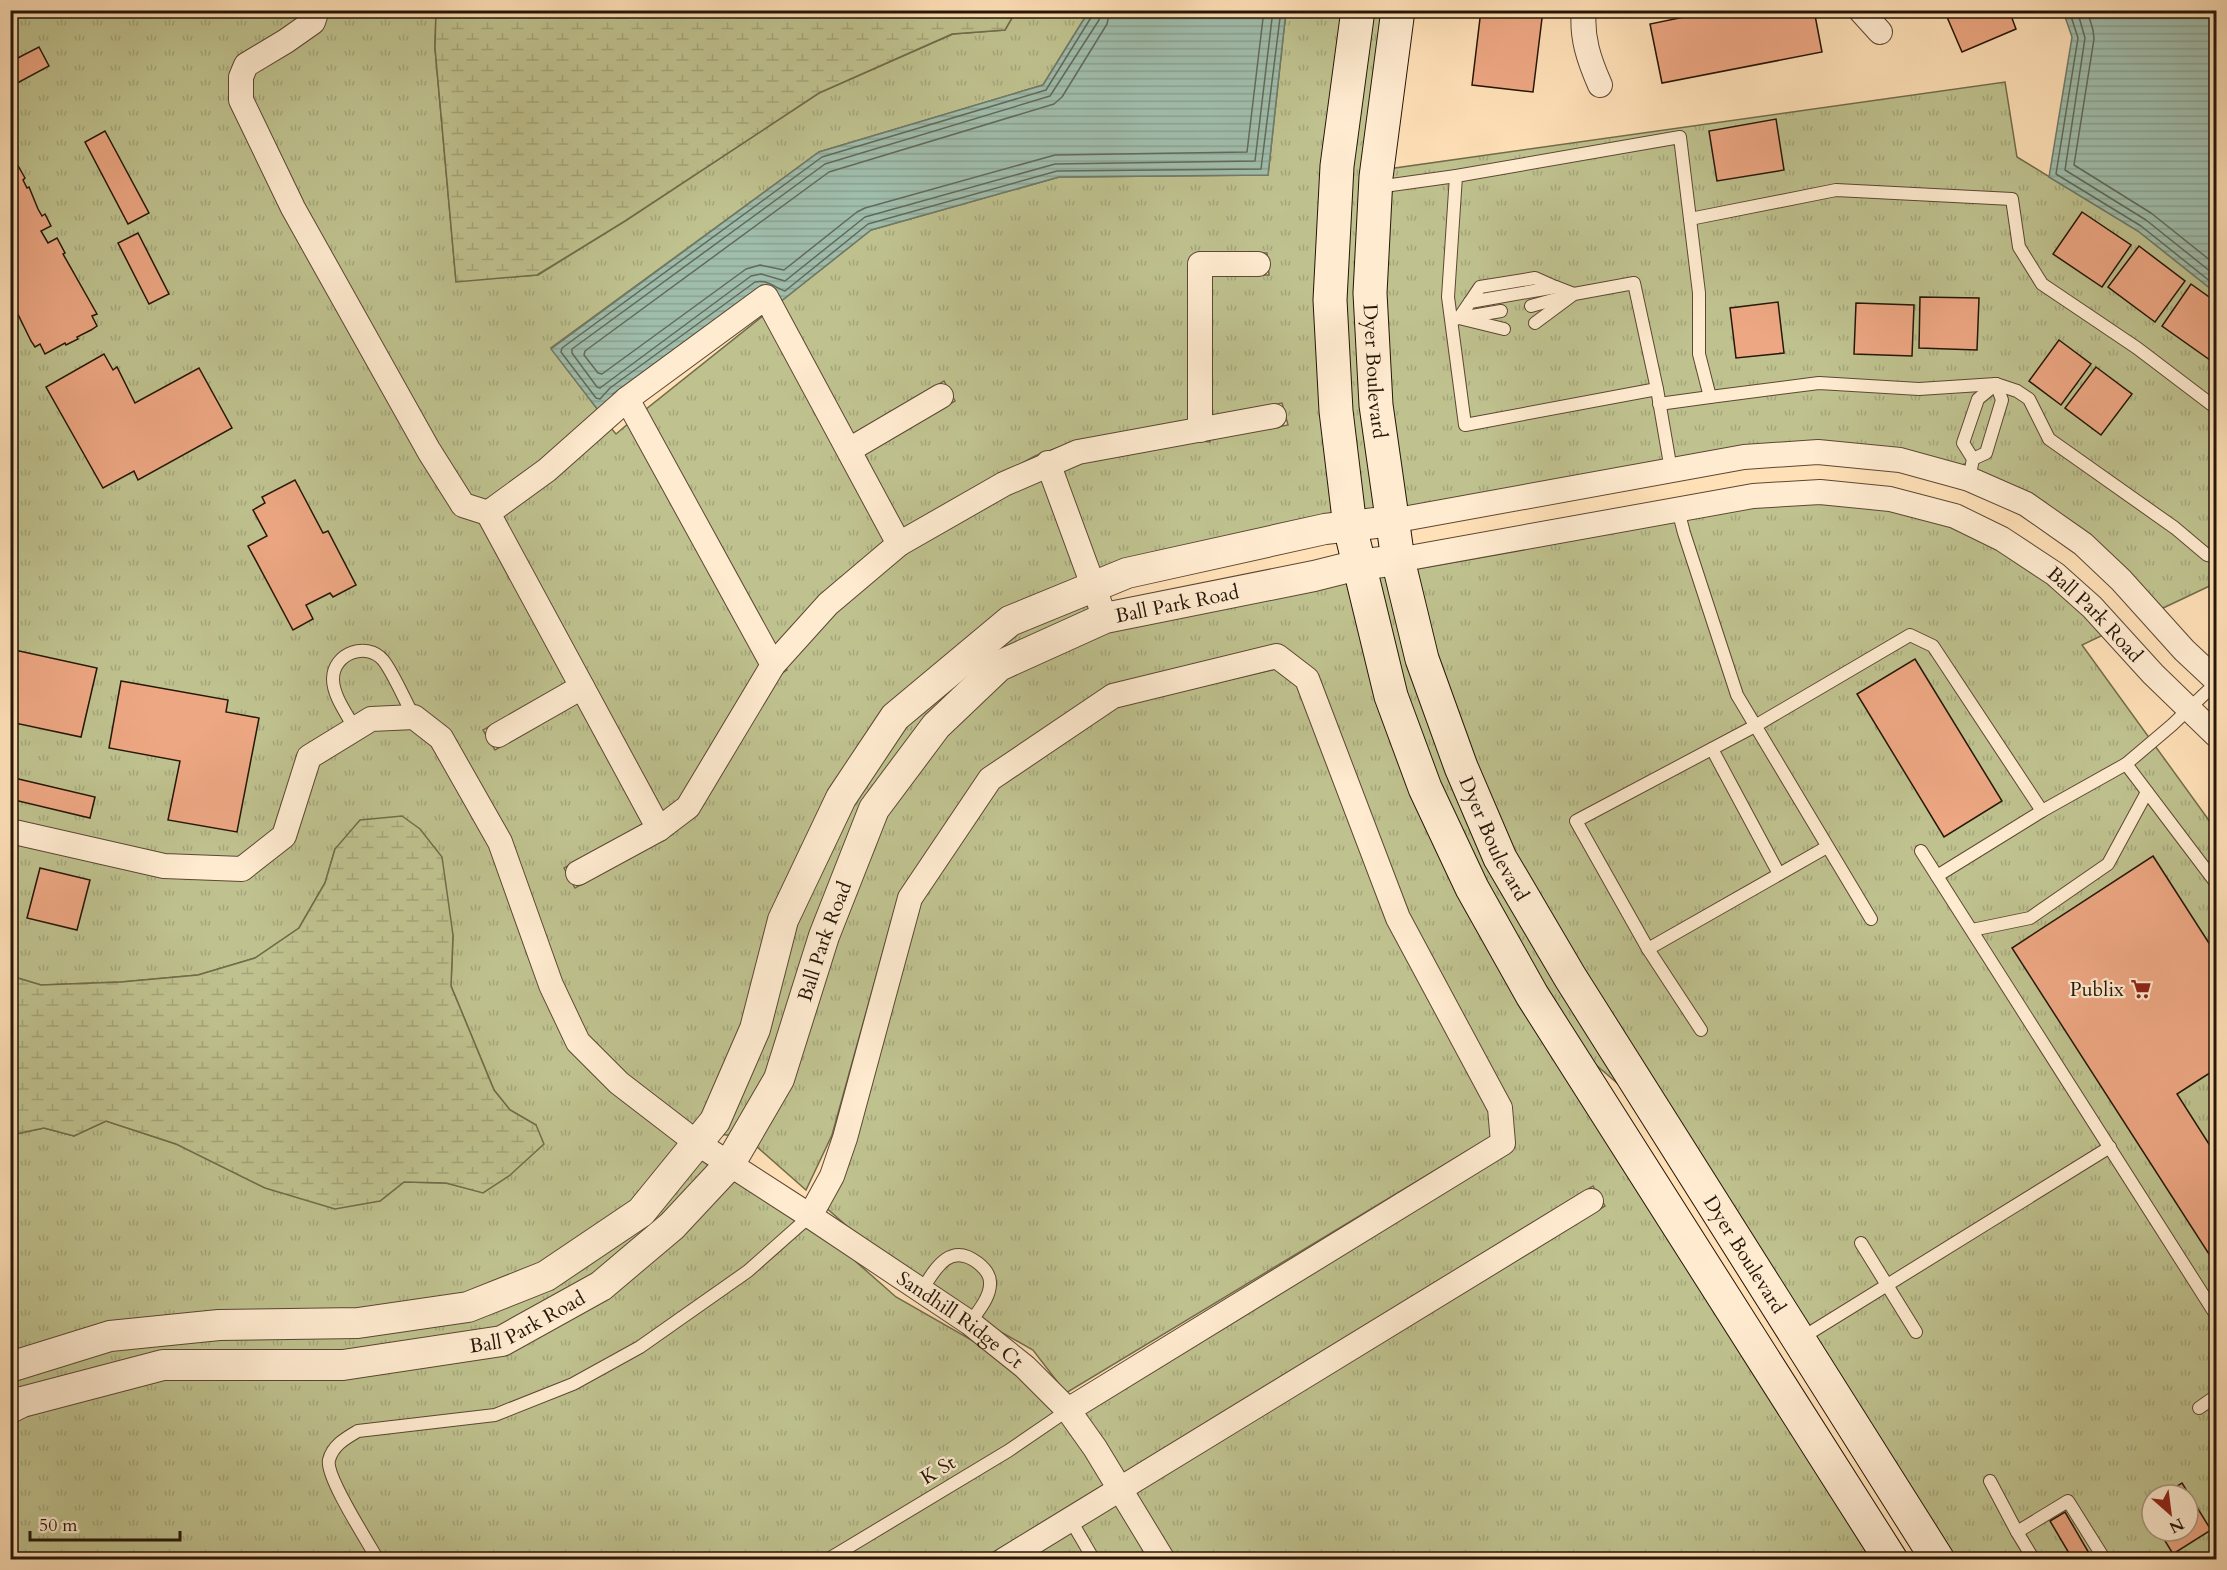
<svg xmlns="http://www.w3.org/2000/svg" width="2227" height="1570" font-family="Cardo,serif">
	<defs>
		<pattern id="grass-tufts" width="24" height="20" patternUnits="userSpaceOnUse" patternTransform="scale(1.5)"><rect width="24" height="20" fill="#bfc28f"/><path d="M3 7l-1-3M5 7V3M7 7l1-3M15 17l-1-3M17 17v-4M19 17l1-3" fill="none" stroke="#a4a67a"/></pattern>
		<pattern id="wetland-marsh" width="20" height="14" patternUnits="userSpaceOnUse" patternTransform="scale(1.5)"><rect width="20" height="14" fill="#bfc28f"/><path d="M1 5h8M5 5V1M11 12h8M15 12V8" fill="none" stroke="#a4a67a"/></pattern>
		<pattern id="water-rules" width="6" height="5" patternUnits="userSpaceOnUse" patternTransform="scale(1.5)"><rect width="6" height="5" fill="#a0bdac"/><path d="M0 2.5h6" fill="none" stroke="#8aa292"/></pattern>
	</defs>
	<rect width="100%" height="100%" fill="#ffe0b7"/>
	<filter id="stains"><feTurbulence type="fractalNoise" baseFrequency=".00333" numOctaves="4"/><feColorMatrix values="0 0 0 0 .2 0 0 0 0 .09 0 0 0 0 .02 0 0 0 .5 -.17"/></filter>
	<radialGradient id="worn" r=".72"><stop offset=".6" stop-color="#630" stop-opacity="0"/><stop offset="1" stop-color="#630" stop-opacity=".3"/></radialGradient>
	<g fill="url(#grass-tufts)" stroke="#726c4b" stroke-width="1.5" fill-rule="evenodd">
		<path d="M11,11H436L435,48L456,281L538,275L625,221L819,93L953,34L1005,30L1016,11H1089L1043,85L819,152L551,348L598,410L540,461L481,504L568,682L483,730L495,750L579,702L645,823L564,868L575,888L673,834L781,674L787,670L786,667L836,613L906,553L1010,494L1043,479L1080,580L886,710L705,1114L694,1128L625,1074L587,1036L420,708L303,747L275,829L238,858L164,855L11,820Z"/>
		<path d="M1286,11H1347L1338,516L1100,572L1062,470L1082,463L1201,441L1210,442V439L1288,425L1282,403L1210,416V275H1269L1267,253L1199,252L1189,262V420L1076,441L1035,456L903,528L863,455L955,401L944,381L852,435L780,302L871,230L1059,177L1268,175Z"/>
		<path d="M1369,11H1387L1380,511L1359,514L1341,301L1347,169Z"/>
		<path d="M2005,82L2017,157L2138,231L2216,293V583L2161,609L2031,495L1964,464L1963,466L1741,446L1401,508L1381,294L1388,169Z"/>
		<path d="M764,315L886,540L775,646L645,410Z"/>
		<path d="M629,423L761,663L680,799L662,812L502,518L611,428L616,434Z"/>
		<path d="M1821,503C1844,505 1867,506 1890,510C1973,525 2047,572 2103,635L2082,645L2216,830V1559H1950L1510,853L1471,764L1411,570L1755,507ZM2152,1495H2188V1531H2152Z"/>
		<path d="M1390,573L1412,662L1625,1090L1580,1051L1541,990L1435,785L1371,575Z"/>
		<path d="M1351,578L1416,791L1879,1559H1175L1135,1493L1605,1206L1593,1186L1123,1474L1080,1412L1509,1153L1407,914L1317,675L1273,645L1109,685L981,772L899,894L832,1135L806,1190L756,1146L884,816L944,734L1005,676L1110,629Z"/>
		<path d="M1089,602L1092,611L927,718L770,1074L736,1136L718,1134L793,925L850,804L903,725L1016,631Z"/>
		<path d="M1276,669L1299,686L1489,1110L1492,1136L1066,1393L1033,1350L907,1279L823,1205L919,904L998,788L1117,706Z"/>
		<path d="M412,729L433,745L490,846L541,988L681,1144L633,1203L540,1266L465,1296L11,1355V1135L44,1128L74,1136L106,1121L176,1144L380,1201L404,1182L446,1183L483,1192L536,1125L510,1110L494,1090L451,986L453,935L335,849L325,883L299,928L255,958L198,975L121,982L41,985L11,976V843L243,880L318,765L375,730Z"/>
		<path d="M702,1155L719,1157L664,1217L594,1277L498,1330L11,1395V1380L113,1347L471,1318Z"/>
		<path d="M744,1163L896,1297L1022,1369L1087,1454L1105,1484L982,1559L11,1560V1421L165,1376L508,1351Z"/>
		<path d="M1117,1504L1151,1560H1027Z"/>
	</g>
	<g fill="url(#wetland-marsh)" stroke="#726c4b" stroke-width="1.5">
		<path d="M436,11V10L1016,11L1005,30L952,34L819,93L625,221L537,275L456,282L435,48Z"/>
		<path d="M402,816L420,829L442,857L453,935L451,986L494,1090L510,1110L536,1125L544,1144L509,1176L483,1193L446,1183L404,1182L380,1201L335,1209L265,1188L176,1144L106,1121L74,1136L44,1128L11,1135V976L41,985L121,982L198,975L255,958L299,928L325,883L335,849L360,820Z"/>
	</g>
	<g fill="url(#water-rules)" stroke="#6f7a6a" stroke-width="1.5">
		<path d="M1089,11H1286L1268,175L1059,177L871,230L780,302L775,292L759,287L613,394V396L598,410L551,349L819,152L1043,85Z"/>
		<path d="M2063,11H2216V293L2138,231L2049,177L2072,37Z"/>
	</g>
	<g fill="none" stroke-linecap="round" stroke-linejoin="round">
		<g stroke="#626a5a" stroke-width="1.5">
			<path d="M1093,10L1092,16L1046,90L822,157L562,348L561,352L596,398L600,399L610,388L755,282C767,279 775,288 785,291L868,224L1057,171L1261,169L1281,10"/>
			<path d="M1101,10L1099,20L1050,96L825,164L572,349V353L597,387L600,388L751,276L761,274L785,281L865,217L1055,164L1255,161L1273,10"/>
			<path d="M1110,10L1107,24L1062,97L1054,104L829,172L585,351L584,355L598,373L602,374L746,269L760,265L784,270L857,212L865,208L1055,155L1247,152L1264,10"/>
			<path d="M2069,10L2078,38L2056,174L2141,226L2216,286"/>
			<path d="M2077,10L2085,38L2065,170L2146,220L2216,276"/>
			<path d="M2087,10L2093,30L2094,39L2074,165L2151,213L2216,265"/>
		</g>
	</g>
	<g fill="#eda783" stroke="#251607" stroke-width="1.5">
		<path d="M1481,10H1543L1533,92L1472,85Z"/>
		<path d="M1718,10H1814L1822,52L1662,83L1650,24Z"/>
		<path d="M1944,10H2009L2016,29L1962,52Z"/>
		<path d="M39,47L49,66L10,87V62Z"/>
		<path d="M1776,119L1784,170L1717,181L1709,131Z"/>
		<path d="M105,131L149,213L128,224L85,142Z"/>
		<path d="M12,155L25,178L23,180L27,188L29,187L38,209L42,216L45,214L51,226L41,231L48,243L57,238L65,253L63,254L97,314L92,316L97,326L91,330L77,337L78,339L66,345L65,343L45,354L40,344L35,347L31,341L10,298Z"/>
		<path d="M2082,212L2131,245L2102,287L2053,254Z"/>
		<path d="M138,233L169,294L149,304L118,243Z"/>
		<path d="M2139,246L2185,281L2155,322L2108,287Z"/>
		<path d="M2191,284L2216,302V351L2210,360L2162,326Z"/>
		<path d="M1920,297L1979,298L1977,350L1919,348Z"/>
		<path d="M1778,302L1784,353L1736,358L1730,308Z"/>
		<path d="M1856,303L1914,305L1912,356L1854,354Z"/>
		<path d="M2059,340L2091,364L2061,405L2029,381Z"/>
		<path d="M104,354L113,370L117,367L135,403L199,368L232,428L138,480L134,471L103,488L46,387Z"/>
		<path d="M2096,367L2132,394L2101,435L2065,408Z"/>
		<path d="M295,480L323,533L328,531L356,585L333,597L330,593L306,605L313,619L293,630L248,546L267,536L253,510L265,503L262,497Z"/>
		<path d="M10,649L97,668L81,737L10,722Z"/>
		<path d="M1915,659L2002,801L1944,837L1857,694Z"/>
		<path d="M121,681L228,700L226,712L259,718L237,832L168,820L180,761L109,748Z"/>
		<path d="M10,777L95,797L90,818L10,799Z"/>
		<path d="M2153,856L2216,954V1069L2177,1094L2216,1155V1265L2012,948Z"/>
		<path d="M40,868L90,880L77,930L27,918Z"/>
		<path d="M2182,1483L2211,1530L2173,1554L2159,1531H2188V1495H2163Z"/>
		<path d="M2152,1502V1520L2144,1507Z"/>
		<path d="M2065,1512L2093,1560H2073L2050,1521Z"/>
	</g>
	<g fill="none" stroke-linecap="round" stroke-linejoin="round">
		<g stroke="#5c4833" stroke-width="14">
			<g id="service">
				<path d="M1456,176L1448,297L1465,425L1657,389L1671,470"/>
				<path d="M1377,187L1456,176L1680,137L1699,293V354L1710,397L1819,383L1919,389L1996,384L2017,391L2029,399L2049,439L2175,528L2207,555L2216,557"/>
				<path d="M1690,219L1836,190L2012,199L2019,247L2042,284L2137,348L2216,408"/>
				<path d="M1470,302L1480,287L1535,278L1555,287"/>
				<path d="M1531,306L1567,296"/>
				<path d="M1466,317L1501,311"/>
				<path d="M1459,318L1470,302L1556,287L1574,294"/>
				<path d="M1452,320L1459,318L1504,329"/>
				<path d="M1535,323L1574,294L1634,283L1657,389"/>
				<path d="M1659,404L1710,397"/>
				<path d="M1973,459L1986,453L2002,400L1996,384"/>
				<path d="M1969,479L1973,459L1963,443L1978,399L1996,384"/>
				<path d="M1678,510L1684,533L1737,695L1871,919"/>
				<path d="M355,729C347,714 333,696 333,679C333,653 367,641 383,660C393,672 406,703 414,717"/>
				<path d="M1712,749L1779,874"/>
				<path d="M2126,764L2216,883"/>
				<path d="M1921,851L2216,1315"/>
				<path d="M1937,876L2042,811"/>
				<path d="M1972,930L2030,918L2108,864L2147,792"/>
				<path d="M1648,949L1576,821L1755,726L1910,635L1933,646L2042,811L2126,764L2172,725L2216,683"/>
				<path d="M1701,1030L1648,949L1827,847"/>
				<path d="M1861,1243L1916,1332"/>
				<path d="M922,1290C935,1269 950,1241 978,1263C983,1267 990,1274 990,1282C991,1297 978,1311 970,1323"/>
				<path d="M1800,1339L2110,1147"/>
				<path d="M2199,1408L2216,1396"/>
				<path d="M1990,1481L2017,1532L2068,1501L2105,1560"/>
				<path d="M1070,1519L1094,1560"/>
				<path d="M2017,1532L2034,1560"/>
				<path d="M378,1560C368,1542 325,1476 329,1460C333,1445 346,1438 358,1431L495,1415L573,1384L640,1347L748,1271L810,1216"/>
				<path d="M827,1560L1008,1451L1068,1410"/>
			</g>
		</g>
		<g stroke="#5c4833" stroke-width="26">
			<g id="minor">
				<path d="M317,10L313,22L286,41L246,65L241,77V100L293,208L429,451L463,505L488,513"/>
				<path d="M1584,10C1581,37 1589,60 1600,85"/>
				<path d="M1860,10L1880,32"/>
				<path d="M627,399L773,665"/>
				<path d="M1200,430V264H1258"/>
				<path d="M849,450L941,396"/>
				<path d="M1048,463L1105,618"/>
				<path d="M1392,521L1744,457L1818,452L1900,460L1969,479L2026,504L2083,544L2121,580L2184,650L2216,680"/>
				<path id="s1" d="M1398,560L1753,496L1820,492L1890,499L1955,516L2002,539L2055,574L2092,607L2153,674L2216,735"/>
				<path d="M498,735L582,687"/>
				<path d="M659,829L488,513L547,470L627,399L766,297L899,544"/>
				<path id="s2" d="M10,831L164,866L242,869L284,836L309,757L371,719L414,717L441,738L500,842L551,985L578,1042L619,1083L697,1143L810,1216L970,1323L1025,1367L1068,1410L1095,1448L1163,1560"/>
				<path d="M578,873L659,829L688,807L773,665L828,604L899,544L1004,484L1078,452L1274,416"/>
				<path d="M810,1216L832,1176L845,1138L910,898L990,779L1113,696L1277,656L1307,679L1398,918L1500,1108L1503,1143L1068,1410"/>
				<path d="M1004,1560L1591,1201"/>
			</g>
		</g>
		<g stroke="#5c4833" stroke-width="32">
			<g id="tertiary">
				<path d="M10,1367L110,1336L219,1325L358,1323L468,1307L546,1276L641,1212L715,1121L755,1029L783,920L841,798L895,717L1010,621L1127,573L1325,529L1392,521"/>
				<path id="s3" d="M10,1408L22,1402L163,1365H343L502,1341L601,1286L672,1226L729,1165L779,1079L824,936L874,809L936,726L999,666L1105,618L1314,576L1358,565L1398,560"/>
			</g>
		</g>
		<g stroke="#251607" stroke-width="35">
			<g id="secondary">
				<path d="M1358,10L1337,166L1330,300L1336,411L1350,527L1391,696L1425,788L1472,888L1532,995L1891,1560"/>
				<path id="s4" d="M1398,10L1376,177L1370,293L1376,405L1398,560L1422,659L1461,767L1500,858L1570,977L1938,1560"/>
			</g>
		</g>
		<use href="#service" stroke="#ffebd0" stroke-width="12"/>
		<use href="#minor" stroke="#ffebd0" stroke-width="24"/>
		<use href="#tertiary" stroke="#ffebd0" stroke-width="30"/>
		<use href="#secondary" stroke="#ffebd0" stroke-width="33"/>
	</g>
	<defs>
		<g id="supermarket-bare" transform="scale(1.62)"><path d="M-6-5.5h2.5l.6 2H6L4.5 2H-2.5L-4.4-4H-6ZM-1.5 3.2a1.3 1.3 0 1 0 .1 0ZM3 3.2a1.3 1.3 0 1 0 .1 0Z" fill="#8f2418" stroke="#ffebd0" stroke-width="2.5" paint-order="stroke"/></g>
	</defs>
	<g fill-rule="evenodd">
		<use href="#supermarket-bare" x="2141" y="989"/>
	</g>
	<g text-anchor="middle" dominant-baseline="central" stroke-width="4.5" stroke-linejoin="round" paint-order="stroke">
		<g font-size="20" fill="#251607" stroke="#ffebd0">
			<text stroke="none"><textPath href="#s4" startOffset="363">Dyer Boulevard</textPath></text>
			<text stroke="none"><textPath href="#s3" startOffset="1556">Ball Park Road</textPath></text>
			<text stroke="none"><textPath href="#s1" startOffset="738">Ball Park Road</textPath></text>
			<text stroke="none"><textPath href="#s4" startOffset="849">Dyer Boulevard</textPath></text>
			<text stroke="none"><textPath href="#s3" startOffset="1034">Ball Park Road</textPath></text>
			<text stroke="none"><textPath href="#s4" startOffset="1335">Dyer Boulevard</textPath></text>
			<text stroke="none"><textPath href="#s3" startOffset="530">Ball Park Road</textPath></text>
			<text stroke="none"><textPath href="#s2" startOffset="1330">Sandhill Ridge Ct</textPath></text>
			<text transform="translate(938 1470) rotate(-31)">K St</text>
		</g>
		<g font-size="20" fill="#251607" stroke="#ffebd0" text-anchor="end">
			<text x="2124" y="989">Publix</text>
		</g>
	</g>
	<rect width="2227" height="1570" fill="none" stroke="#ffe0b7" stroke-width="36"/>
	<rect x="12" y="12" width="2203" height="1546" fill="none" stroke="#251607" stroke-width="3"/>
	<rect x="18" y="18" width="2191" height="1534" fill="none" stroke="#251607" stroke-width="1.5"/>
	<g transform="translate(2170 1513) rotate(152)"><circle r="28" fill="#ffebd0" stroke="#a89680" stroke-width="1.5"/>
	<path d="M0-4.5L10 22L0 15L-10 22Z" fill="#8f2418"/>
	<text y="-9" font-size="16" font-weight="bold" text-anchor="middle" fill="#251607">N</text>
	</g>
	<path d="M30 1531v9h150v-9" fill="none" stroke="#251607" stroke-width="3"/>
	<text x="39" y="1531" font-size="18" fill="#251607" stroke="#ffebd0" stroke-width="4.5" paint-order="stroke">50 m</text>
	<rect width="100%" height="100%" filter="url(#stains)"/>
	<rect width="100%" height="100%" fill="url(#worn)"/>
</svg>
